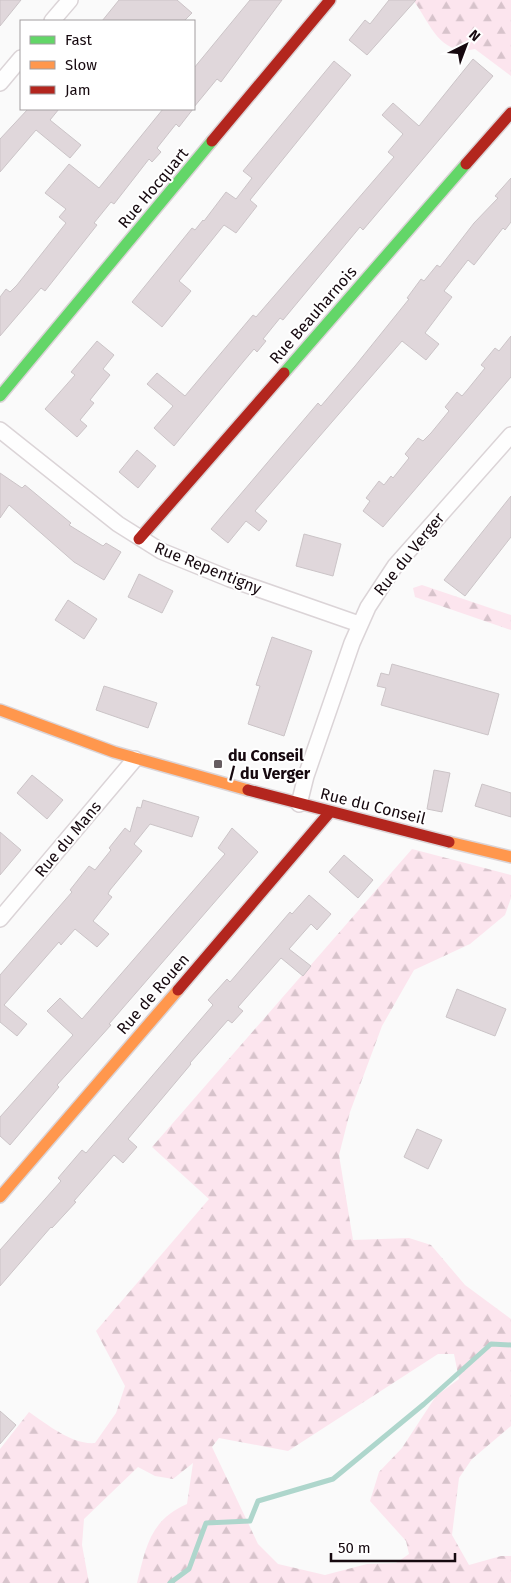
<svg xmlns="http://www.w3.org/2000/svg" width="511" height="1583" font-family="'Fira Sans',sans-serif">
	<defs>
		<pattern id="forest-firs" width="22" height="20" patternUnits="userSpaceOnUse" patternTransform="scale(1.25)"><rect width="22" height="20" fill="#fce5ee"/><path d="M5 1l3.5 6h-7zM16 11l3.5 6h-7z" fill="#d7c3cb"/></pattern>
	</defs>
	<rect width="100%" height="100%" fill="#fafafa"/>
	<g fill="url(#forest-firs)" fill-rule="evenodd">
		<path d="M413,0H511V76L475,49C439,57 430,22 413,0Z"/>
		<path d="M422,585L511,615V630L415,597L413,588Z"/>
		<path d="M412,849L511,875V898L505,915L470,944L414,970L382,1026L350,1112L339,1155L353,1240L409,1238L431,1245L465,1285L511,1319V1426L472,1459L459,1478L452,1535L469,1565L501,1556H511V1583H137C146,1547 150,1520 187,1504L193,1463L173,1479L155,1476L138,1467L84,1519L82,1545L89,1583H0V1449L29,1412C47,1424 72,1445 95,1443L116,1413L125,1386L96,1331L209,1199L152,1147ZM438,1354H454L459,1379L436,1396L402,1448L379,1472L370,1501L406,1541L409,1554L396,1563L367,1564L325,1575L278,1564L258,1544L212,1447L219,1438L288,1451Z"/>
	</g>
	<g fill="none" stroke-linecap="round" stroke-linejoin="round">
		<path stroke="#aed6cc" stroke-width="5" d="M170,1583L189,1569L206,1523L250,1521L258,1501L333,1479L424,1404L491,1344L511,1345"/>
	</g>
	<g fill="#e0d7db" stroke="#cbc4c7">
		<path d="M0,0H21L0,26Z"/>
		<path d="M119,0H177L192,13L184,21H102Z"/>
		<path d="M250,0H282L221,82L217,79L194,107V68Z"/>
		<path d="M389,0H416L367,55L349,40L365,20L370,24Z"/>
		<path d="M473,59L493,76L363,230L360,227L283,320L280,318L263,339L266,341L257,352L254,349L243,362L174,446L154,428L173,406L147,384L157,373L185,396L253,315L256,317L394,157L388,152L403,134L382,115L393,103L419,126Z"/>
		<path d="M334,61L351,75L250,200L257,206L236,233L224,225L179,281L191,291L162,327L132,302L192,228L195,230L203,220L204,221L226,192L236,199L252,178L243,171Z"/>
		<path d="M28,109H59L50,120L81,145L70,158L36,130L0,172V139Z"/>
		<path d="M163,109H193L179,127L176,124L157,148L161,152L152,162L149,159L114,204L111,202L94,223L97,225L45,291L41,288L0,336V297L6,289L10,292L17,285L66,223L59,217L66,209L45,193L69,164L99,188Z"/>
		<path d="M511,178V222L505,230L503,228L474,265L468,260L444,291L452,297L425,333L439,344L426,360L402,341L255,511L267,521L259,531L246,521L228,543L211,529L318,403L321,406L355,366L409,299L407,298L421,279L424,281L437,265L440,267L474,223L498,198L495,196Z"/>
		<path d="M511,336V377L383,527L363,511L370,501L366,498L379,481L384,485L391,476L393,478L409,458L405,454L418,438L423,441L431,433L449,411L445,407L457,392L462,396L468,389L485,368L481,365L495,348L499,351Z"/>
		<path d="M97,341L114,355L103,369L110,375L90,400L94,403L80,420L87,426L77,437L45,409L75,375L71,372Z"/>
		<path d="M137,450L156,466L138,488L119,472Z"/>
		<path d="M0,473L22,488L25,485L71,523L69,525L103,546L106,543L121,552L104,580L74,562L9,505L0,518Z"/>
		<path d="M511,496V537L465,596L444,580Z"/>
		<path d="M304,534L341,544L333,576L296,566Z"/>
		<path d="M139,574L173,591L162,613L128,597Z"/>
		<path d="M68,600L97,619L84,639L55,620Z"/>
		<path d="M272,637L312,651L284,736L248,724L260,686L256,685Z"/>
		<path d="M392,664L499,694L488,735L381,705L386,688L377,686L381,673L389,675Z"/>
		<path d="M104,686L157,703L148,728L96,710Z"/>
		<path d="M434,770L450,773L442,812L427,809Z"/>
		<path d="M32,775L63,800L47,819L17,793Z"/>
		<path d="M482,784L511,793V817L475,806Z"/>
		<path d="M143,800L199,817L192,837L150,824L134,844L142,851L110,890L108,894L112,897L93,921L109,934L97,947L75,929L61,945L59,942L4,1005L27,1024L17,1036L0,1022V975L72,892L70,890L89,866L95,870L111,850L109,848L125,828L130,832L137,807L141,808Z"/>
		<path d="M232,828L258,852L109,1024L111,1025L57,1085L59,1087L10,1145L0,1136V1117L73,1035L47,1011L60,998L82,1019L225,854L218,848Z"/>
		<path d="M0,832L21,850L0,875Z"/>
		<path d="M344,855L373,880L358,898L329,872Z"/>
		<path d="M309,895L331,914L317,930L311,924L289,949L311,966L303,976L281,958L238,1007L243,1011L232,1023L228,1020L190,1063L191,1064L128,1139L137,1147L123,1163L114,1155L74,1201L76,1202L52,1228L51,1227L0,1286V1250L61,1181L58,1178L82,1150L86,1153L213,1005L208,1000L227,979L230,982L290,912L292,914Z"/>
		<path d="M457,989L506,1009L495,1036L446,1017Z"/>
		<path d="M417,1129L442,1140L428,1169L404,1157Z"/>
		<path d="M0,1411L16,1425L0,1444Z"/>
	</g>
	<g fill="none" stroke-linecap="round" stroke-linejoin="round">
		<g stroke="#dbd4d7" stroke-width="18">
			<g id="street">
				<path d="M52,21L70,0"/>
				<path d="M0,83L21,58"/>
				<path d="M0,430L118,524L161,551L230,579L359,624"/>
				<path d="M299,804L306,776L352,643L368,607L395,566L511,435"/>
				<path d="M0,919L135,759"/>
			</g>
		</g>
		<g stroke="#dbd4d7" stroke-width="14">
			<g id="fast">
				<path d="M284,373L466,164"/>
				<path d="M0,396L212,141"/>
			</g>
		</g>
		<g stroke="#dbd4d7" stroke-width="14">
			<g id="slow">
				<path d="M0,710L114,752L248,790"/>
				<path d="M449,842L511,857"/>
				<path d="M0,1197L178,990"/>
			</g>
		</g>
		<g stroke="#dbd4d7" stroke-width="14">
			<g id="jam">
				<path d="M212,141L330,0"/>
				<path d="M466,164L511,113"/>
				<path d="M139,539L284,373"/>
				<path d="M248,790L449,842"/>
				<path d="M178,990L330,812"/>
			</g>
		</g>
		<use href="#street" stroke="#fefefe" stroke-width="15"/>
		<use href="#fast" stroke="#63d668" stroke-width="11"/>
		<use href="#slow" stroke="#ff974d" stroke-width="11"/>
		<use href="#jam" stroke="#b3261e" stroke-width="11"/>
	</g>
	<rect fill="#665d61" stroke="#fff" stroke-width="2" x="213" y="759" width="10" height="10" rx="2.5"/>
	<g text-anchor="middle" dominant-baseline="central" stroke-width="4" stroke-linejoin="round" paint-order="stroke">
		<g font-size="16" fill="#16090f" stroke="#fff">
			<text transform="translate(153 188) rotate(-50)">Rue Hocquart</text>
			<text transform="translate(313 315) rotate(-49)">Rue Beauharnois</text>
			<text transform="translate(409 554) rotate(-51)">Rue du Verger</text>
			<text transform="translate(208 568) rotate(22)">Rue Repentigny</text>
			<text transform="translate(373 806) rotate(14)">Rue du Conseil</text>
			<text transform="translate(68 839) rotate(-50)">Rue du Mans</text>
			<text transform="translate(153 994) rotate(-49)">Rue de Rouen</text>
		</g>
		<g font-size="16" font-weight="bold" fill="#16090f" stroke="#fff" text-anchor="start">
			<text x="228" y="755">du Conseil<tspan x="228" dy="18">/ du Verger</tspan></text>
		</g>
	</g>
	<rect x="20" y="20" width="175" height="90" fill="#ffffff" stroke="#a29d9f"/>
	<rect x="30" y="36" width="25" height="8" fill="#63d668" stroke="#a29d9f"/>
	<text x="65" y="45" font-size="15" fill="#16090f">Fast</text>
	<rect x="30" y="61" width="25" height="8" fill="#ff974d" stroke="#a29d9f"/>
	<text x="65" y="70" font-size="15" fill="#16090f">Slow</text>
	<rect x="30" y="86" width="25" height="8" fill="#b3261e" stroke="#a29d9f"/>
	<text x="65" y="95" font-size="15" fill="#16090f">Jam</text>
	<g transform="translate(466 45) rotate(42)" stroke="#ffffff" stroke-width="4" paint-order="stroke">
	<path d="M0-4L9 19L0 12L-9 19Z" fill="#16090f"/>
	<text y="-8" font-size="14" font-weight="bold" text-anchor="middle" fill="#16090f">N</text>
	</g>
	<path d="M331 1553v8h124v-8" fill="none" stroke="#16090f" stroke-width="2.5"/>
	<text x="338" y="1553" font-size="15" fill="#16090f" stroke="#ffffff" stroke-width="4" paint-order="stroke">50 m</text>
</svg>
